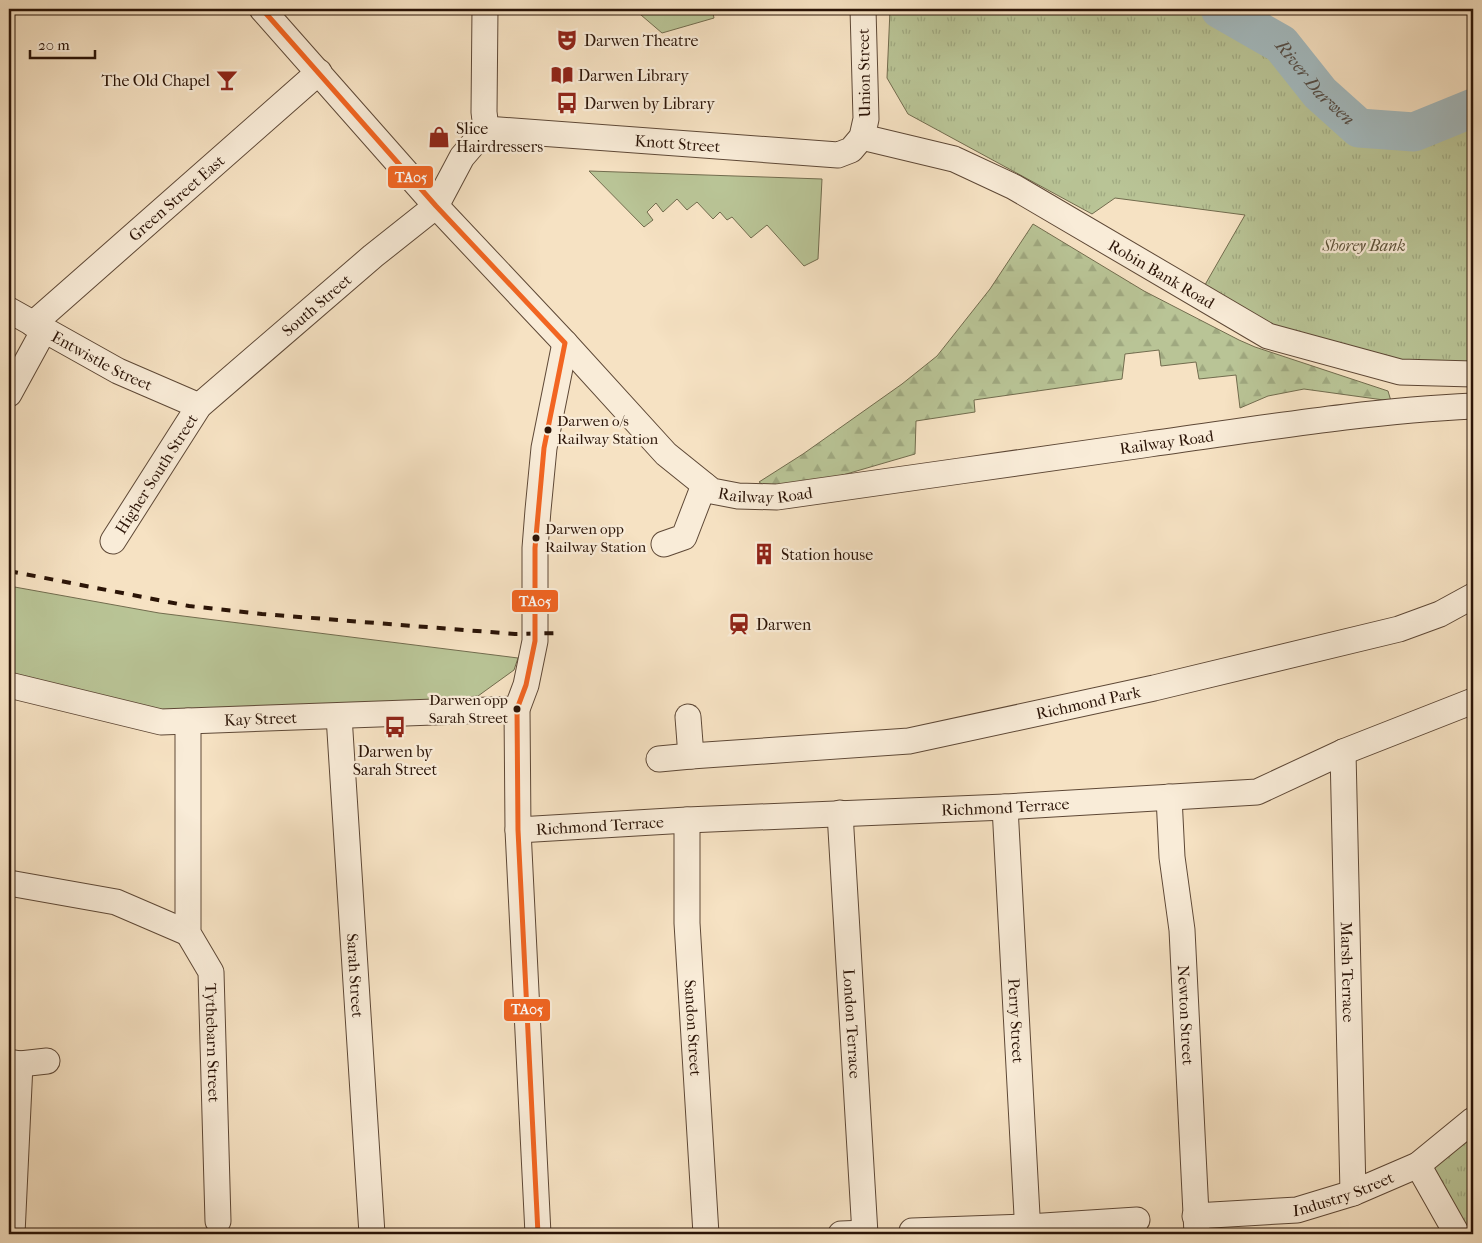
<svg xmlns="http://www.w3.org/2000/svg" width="1482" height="1243" font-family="'IM FELL French Canon',serif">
	<defs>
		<pattern id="forest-firs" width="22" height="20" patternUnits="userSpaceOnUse" patternTransform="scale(1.25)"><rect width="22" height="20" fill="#b9c496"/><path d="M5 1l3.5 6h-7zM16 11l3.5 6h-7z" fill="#9fa880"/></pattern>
		<pattern id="park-tufts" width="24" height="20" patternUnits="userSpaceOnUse" patternTransform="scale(1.25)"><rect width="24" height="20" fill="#b9c496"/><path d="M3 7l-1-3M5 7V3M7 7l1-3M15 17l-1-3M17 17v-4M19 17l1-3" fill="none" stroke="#9fa880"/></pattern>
	</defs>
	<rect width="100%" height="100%" fill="#f6e2c3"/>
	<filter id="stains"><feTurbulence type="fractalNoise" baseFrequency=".004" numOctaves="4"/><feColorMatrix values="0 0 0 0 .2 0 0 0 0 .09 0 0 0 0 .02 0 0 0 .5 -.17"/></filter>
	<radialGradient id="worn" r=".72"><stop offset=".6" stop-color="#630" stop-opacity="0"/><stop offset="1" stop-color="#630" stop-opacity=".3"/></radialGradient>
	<g fill="#b9c496" stroke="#726c4e">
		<path d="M634,9H712L714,18L662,33Z"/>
		<path d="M589,171L822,179L818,259L804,266L767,225L751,238L732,217L727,220L720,212L713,219L697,202L687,210L677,199L663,212L656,203L647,212L653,220L644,227Z"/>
		<path d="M9,586L159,613L518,658L514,670L478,696L161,722L9,685Z"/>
	</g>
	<path fill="url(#forest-firs)" stroke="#726c4e" d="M1033,224L1144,291L1239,340L1255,347L1388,391L1391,401L1304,389L1268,396L1240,408L1236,375L1199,379L1196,362L1161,366L1159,350L1125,354L1122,379L974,400L975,412L916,421L915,454L836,477L768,488L759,482L803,454L902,384L937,356L990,289Z"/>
	<g fill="url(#park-tufts)" stroke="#726c4e">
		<path d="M899,9H1190L1247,33L1358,135L1413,137L1473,115V369H1400L1268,329L1202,290L1245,215L1115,198L1092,214L908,114L887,78L890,10Z"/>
		<path d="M1473,1127V1234H1461L1422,1166Z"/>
	</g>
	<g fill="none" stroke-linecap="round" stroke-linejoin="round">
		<path stroke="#a3babf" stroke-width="39" id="s1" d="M1220,9L1281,44L1320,93L1359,128L1414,132L1473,108"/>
		<g stroke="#5e4836" stroke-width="27">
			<g id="minor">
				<path id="s2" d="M262,9L436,206L565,343L666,454L712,491L738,496L777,497C899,479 1021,463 1143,445C1253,430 1362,411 1473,406"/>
				<path id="s3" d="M486,129L838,155L851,150L862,137L866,119L863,9"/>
				<path id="s4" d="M862,137L954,159L1014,187L1268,336L1400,372L1473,374"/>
				<path id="s5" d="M9,310L118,371L199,406"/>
				<path id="s6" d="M33,324L319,72"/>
				<path d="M9,394L44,330"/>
				<path id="s7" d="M113,541L199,406L373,256L436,206L462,157L486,129L484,112L485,9"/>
				<path d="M664,544L684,537L704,485"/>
				<path id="s8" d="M9,685L161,722L517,709"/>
				<path id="s9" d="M339,716L372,1234"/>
				<path d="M688,717L691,756"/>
				<path id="s10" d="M188,721V933L211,972L218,1221"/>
				<path id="s11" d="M1343,752L1353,1193"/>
				<path id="s12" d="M659,759L691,756L909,741L1154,688L1399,629L1440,614L1473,596"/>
				<path id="s13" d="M1169,797L1172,857L1182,930L1197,1234"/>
				<path id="s14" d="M1005,807L1028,1234"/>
				<path id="s15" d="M840,813L865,1234"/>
				<path id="s16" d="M687,820V923L706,1234"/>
				<path id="s17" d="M518,830L687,820L1005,807L1257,792L1343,752L1473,701"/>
				<path d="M9,883L116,902L188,933"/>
				<path d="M9,1062L20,1064L47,1061"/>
				<path d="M1418,1165L1457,1234"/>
				<path id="s18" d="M1195,1216L1297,1210L1353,1193L1418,1165L1473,1120"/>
				<path d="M912,1231L1028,1227L1137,1220"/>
				<path d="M12,1234L20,1064"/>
				<path d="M538,1234L518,830L517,709L526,685L535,641V548L538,510L544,448L565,343"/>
				<path d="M841,1234L865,1233"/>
			</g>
		</g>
		<use href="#minor" stroke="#f9ecd8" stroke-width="25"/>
		<path stroke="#2b1407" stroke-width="4" stroke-dasharray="9 9" stroke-linecap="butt" d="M9,571L189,606L262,614L515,634L560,633"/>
		<g stroke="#f9ecd8" stroke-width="9">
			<path id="bus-1" d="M262,9L436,206L565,343L544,448L535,548V641L526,685L517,709L518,830L538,1234"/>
		</g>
		<use href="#bus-1" stroke="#f26522" stroke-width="5"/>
	</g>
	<defs>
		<g id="theatre-bare" transform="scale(1.725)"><path d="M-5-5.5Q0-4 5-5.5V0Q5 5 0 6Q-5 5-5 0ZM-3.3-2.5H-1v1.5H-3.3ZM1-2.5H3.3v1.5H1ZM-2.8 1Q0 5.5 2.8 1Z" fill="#8f2418" stroke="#f9ecd8" stroke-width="2.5" paint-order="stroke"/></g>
		<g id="library-bare" transform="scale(1.725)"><path d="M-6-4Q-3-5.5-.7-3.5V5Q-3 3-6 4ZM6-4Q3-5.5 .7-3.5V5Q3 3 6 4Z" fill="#8f2418" stroke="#f9ecd8" stroke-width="2.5" paint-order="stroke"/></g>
		<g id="bar-bare" transform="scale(1.725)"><path d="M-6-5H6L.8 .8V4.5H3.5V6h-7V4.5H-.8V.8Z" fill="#8f2418" stroke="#f9ecd8" stroke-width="2.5" paint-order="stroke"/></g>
		<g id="bus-bare" transform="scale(1.725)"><path d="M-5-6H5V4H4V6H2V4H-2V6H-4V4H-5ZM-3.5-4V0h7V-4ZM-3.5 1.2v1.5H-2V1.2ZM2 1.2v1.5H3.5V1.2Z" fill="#8f2418" stroke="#f9ecd8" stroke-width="2.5" paint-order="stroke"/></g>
		<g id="shop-bare" transform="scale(1.725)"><path d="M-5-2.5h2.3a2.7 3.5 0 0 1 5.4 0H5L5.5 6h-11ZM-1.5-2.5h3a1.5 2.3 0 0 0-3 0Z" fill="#8f2418" stroke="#f9ecd8" stroke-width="2.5" paint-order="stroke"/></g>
		<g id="building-bare" transform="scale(1.725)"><path d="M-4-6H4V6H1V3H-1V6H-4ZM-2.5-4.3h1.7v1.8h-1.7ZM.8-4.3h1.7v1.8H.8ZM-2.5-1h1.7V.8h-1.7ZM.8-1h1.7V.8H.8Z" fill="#8f2418" stroke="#f9ecd8" stroke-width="2.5" paint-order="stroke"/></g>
		<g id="station-bare" transform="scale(1.725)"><path d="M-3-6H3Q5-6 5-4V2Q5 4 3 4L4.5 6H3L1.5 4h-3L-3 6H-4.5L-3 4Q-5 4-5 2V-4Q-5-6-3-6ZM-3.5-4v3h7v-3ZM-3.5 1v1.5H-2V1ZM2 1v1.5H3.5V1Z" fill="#8f2418" stroke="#f9ecd8" stroke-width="2.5" paint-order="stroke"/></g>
	</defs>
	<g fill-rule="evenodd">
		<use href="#theatre-bare" x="567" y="40"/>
		<use href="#library-bare" x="562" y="75"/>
		<use href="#bar-bare" x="227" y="80"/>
		<use href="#bus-bare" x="567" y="103"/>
		<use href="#shop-bare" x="439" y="137"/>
		<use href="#building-bare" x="764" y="554"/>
		<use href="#station-bare" x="739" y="624"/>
		<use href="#bus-bare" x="395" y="727"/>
	</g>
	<g fill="#2b1407" stroke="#f9ecd8" stroke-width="2">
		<circle cx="548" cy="430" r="4.5"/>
		<circle cx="536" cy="538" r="4.5"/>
		<circle cx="517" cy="709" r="4.5"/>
	</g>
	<g text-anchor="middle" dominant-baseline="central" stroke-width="4.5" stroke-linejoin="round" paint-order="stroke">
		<g font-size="15" fill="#2b1407" stroke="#f9ecd8" text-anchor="start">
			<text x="557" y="421">Darwen o/s<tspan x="557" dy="18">Railway Station</tspan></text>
			<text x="545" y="529">Darwen opp<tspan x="545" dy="18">Railway Station</tspan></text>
			<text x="508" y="700" text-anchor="end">Darwen opp<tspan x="508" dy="18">Sarah Street</tspan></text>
		</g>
		<g font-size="16" fill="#2b1407" stroke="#f9ecd8" text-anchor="start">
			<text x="584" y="40">Darwen Theatre</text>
			<text x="578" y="75">Darwen Library</text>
			<text x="210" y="80" text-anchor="end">The Old Chapel</text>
			<text x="584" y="103">Darwen by Library</text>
			<text x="456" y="128">Slice<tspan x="456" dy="18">Hairdressers</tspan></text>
			<text x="781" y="554">Station house</text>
			<text x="756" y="624">Darwen</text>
			<text x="395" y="751" text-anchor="middle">Darwen by<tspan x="395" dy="18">Sarah Street</tspan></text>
		</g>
		<g font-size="16" fill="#2b1407" stroke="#f9ecd8">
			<text transform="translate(864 73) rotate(-91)">Union Street</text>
			<text stroke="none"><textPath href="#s3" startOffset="192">Knott Street</textPath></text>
			<text stroke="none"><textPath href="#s6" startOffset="191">Green Street East</textPath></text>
			<text stroke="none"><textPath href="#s4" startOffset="332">Robin Bank Road</textPath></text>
			<text stroke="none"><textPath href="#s7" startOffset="315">South Street</textPath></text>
			<text stroke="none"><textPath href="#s5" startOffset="106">Entwistle Street</textPath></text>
			<text stroke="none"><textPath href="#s2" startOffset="1119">Railway Road</textPath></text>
			<text stroke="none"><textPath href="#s7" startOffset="80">Higher South Street</textPath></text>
			<text stroke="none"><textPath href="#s2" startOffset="714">Railway Road</textPath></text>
			<text stroke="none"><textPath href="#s12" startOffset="434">Richmond Park</textPath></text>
			<text stroke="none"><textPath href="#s8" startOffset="256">Kay Street</textPath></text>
			<text stroke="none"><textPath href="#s17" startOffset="488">Richmond Terrace</textPath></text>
			<text stroke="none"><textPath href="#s17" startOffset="82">Richmond Terrace</textPath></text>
			<text stroke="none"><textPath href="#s11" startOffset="220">Marsh Terrace</textPath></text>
			<text stroke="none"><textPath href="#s9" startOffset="260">Sarah Street</textPath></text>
			<text stroke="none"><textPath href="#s13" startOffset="219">Newton Street</textPath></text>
			<text stroke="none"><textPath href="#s14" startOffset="214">Perry Street</textPath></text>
			<text stroke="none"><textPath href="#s15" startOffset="211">London Terrace</textPath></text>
			<text stroke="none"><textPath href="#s16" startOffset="208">Sandon Street</textPath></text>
			<text stroke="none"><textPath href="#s10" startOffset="328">Tythebarn Street</textPath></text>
			<text stroke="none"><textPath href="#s18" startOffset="151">Industry Street</textPath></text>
		</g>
		<g font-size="16" font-style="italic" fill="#5d5239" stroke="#f9ecd8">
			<text x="1364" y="245">Shorey Bank</text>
		</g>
		<g font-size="18" font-style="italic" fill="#554e47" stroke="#f9ecd8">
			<text stroke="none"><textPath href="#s1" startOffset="122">River Darwen</textPath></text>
		</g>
	</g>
	<g stroke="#f9ecd8" stroke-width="2">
		<rect x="387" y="165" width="47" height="24" rx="5" fill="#f26522"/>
		<rect x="511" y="589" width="48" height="24" rx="5" fill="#f26522"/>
		<rect x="503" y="998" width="48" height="24" rx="5" fill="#f26522"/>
	</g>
	<g font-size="14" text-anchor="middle" font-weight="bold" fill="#fff">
		<text x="411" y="182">TA05</text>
		<text x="535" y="606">TA05</text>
		<text x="527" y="1014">TA05</text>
	</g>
	<rect width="1482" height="1243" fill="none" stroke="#f6e2c3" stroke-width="30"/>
	<rect x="10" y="10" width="1462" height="1223" fill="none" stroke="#2b1407" stroke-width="2.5"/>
	<rect x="15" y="15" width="1452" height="1213" fill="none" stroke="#2b1407"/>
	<path d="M30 50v8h65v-8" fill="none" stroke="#2b1407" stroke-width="2.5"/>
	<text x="38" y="50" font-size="15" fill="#2b1407" stroke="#f9ecd8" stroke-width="4" paint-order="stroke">20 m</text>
	<rect width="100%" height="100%" filter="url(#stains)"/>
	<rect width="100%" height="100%" fill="url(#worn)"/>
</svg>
